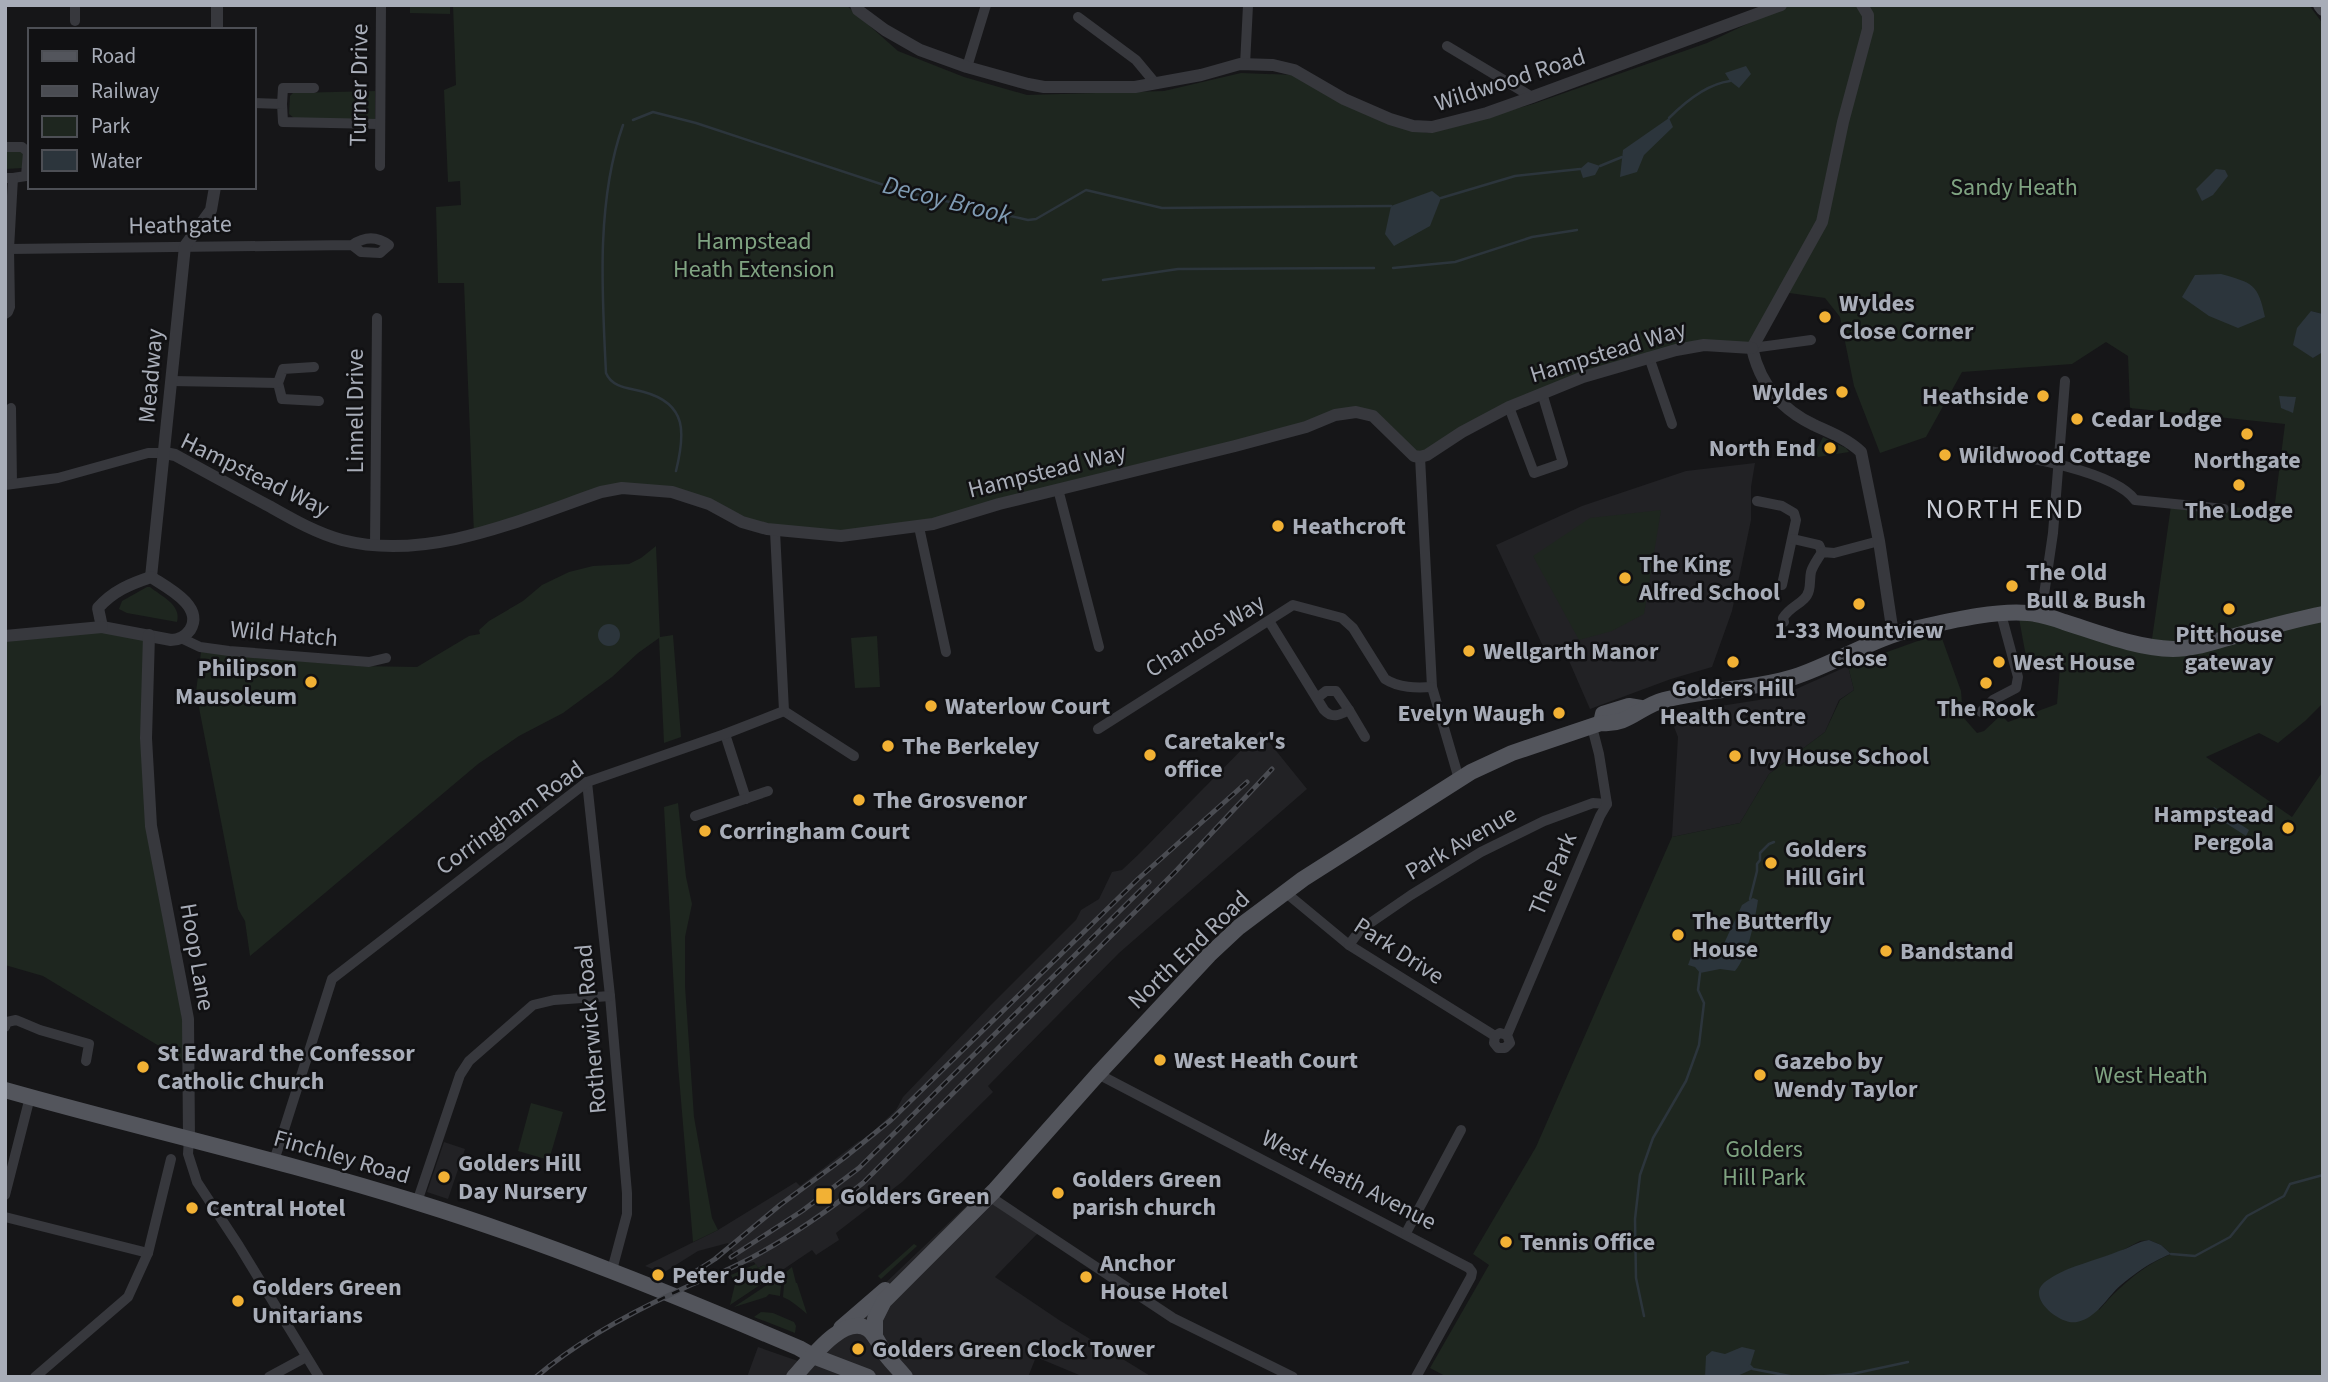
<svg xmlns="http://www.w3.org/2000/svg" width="2328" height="1382" font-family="'Source Sans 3',sans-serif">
	<rect width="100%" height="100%" fill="#161618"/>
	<g fill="#222225">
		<path d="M1755,463L1751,487V520L1732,611L1712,667L1671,679L1590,709L1563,647L1547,655L1496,545L1582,506L1686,471Z"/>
		<path d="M1848,666L1854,690L1839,700L1825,732L1769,774L1740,823L1672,837L1678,737L1669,714L1778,697Z"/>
		<path d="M1260,731L1307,789L1119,953L988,1086L993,1092L902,1182L836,1233L839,1240L816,1255L812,1250L772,1277L764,1265L758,1268L754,1262L740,1265L728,1243L698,1251L663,1273L645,1266L718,1230L796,1182L800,1186L859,1141L862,1142L896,1110L903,1097L990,1006L1076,920L1081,910L1099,899L1112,872L1122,870L1140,853Z"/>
		<path d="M444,1142L465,1149L448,1199L427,1192Z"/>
		<path d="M982,1191L1040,1231L995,1277L1059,1320L1152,1377H1084L1036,1357L1028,1377H747L758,1347L798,1361L855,1312Z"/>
	</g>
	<g fill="#1e261f" fill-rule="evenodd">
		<path d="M410,5H450V14L410,13Z"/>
		<path d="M453,5H846L898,51L964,77L1027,95L1164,91L1241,73L1295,75L1400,126L1427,133L1533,104L1707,43L1787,5H2309L2323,24V314L2311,311L2313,358L2323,352V703L2305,721L2278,743L2259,733L2206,757L2292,817L2323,771V1377H1447L1430,1368L1489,1265L1473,1254L1536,1147L1672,837L1740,823L1769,774L1825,732L1840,700L1854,690L1848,666L1940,633L1961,691L1963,717L1977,733L1984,731L2001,715L2008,722L2057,704L2060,667L2027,662L2018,613L2151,646L2171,506H2224L2274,511L2285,424L2130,408L2128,356L2106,342L2072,364L1962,372L1926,437L1880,453L1854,386L1840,317L1825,298L1782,292L1752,348L1704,345L1542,393L1420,457L1364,413L919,527L841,536L775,531L691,497L601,492L474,535L464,283H438L436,207L461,205L460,181L448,182L444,90L456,85ZM2149,1240L2161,1245L2171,1254C2142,1266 2119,1287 2099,1310L2077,1267L2121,1251L2140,1241Z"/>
		<path d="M375,91V121L294,118L289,114L290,96L293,93Z"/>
		<path d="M5,152H21L25,156L23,168L5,169Z"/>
		<path d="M1823,437L1829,440L1827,444L1823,443L1822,451L1825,453L1827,449L1835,452L1836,449L1831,446L1833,442L1846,448L1849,452L1818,457L1816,451Z"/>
		<path d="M1661,510L1644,614L1612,631L1579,640L1533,556L1590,518Z"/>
		<path d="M656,546L660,637L673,635L681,737L664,743L659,638L638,653L612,677L563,713L519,736L478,764L250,956L245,921L238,909L196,692L201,652L356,666L417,667L469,636L480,634L479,630L489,621L523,601L542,585L569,572L593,566L629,564L641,558Z"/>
		<path d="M147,587H150C161,596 182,605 177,622L127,613L119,609L122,601Z"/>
		<path d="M102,627L149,635L146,676L160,874L189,1064L43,976L5,965V639Z"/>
		<path d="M877,636L880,687L855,688L851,638Z"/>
		<path d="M678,803L686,877L692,904L685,937V986L694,1117L712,1218L718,1230L693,1242L678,1065L664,807Z"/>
		<path d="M531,1103L563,1112L549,1160L518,1151Z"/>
		<path d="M914,1244L917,1246L881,1279L878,1276Z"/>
		<path d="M756,1264L758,1268L764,1265L772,1277L730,1305L735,1284L731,1275Z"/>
		<path d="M792,1267L796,1283H797L807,1314C799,1307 792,1301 783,1297L785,1273Z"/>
		<path d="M782,1275L780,1296L769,1294L766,1297L734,1307Z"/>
		<path d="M761,1312L773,1313L794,1322L796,1326L795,1333L754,1317Z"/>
	</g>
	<g fill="#2c353c">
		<path d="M1746,66L1751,74L1739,88L1730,81L1725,73Z"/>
		<path d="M1669,118L1673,127L1644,155L1637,172L1620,177L1623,150Z"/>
		<path d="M1588,162L1600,166L1595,175L1583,178L1580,169Z"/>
		<path d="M2216,169L2225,170L2228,176L2213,195L2202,201L2196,189Z"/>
		<path d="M1432,191L1441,198L1430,226L1394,246L1385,234L1391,206Z"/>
		<path d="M2221,274C2253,283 2258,284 2265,317L2238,328L2209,316L2182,297L2195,275Z"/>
		<path d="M2311,311L2323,314V352L2313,358L2293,345L2297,328Z"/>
		<path d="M2279,396L2296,397L2293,413L2281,408Z"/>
		<circle cx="609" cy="635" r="11"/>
		<path d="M2214,807L2249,830L2246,836L2210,813Z"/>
		<path d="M1753,898L1758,900C1755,920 1748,956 1735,971L1720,969L1700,973L1695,967L1688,965L1692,954L1720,952L1742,905Z"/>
		<path d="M2149,1240L2161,1245L2171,1254C2154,1260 2135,1273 2121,1285C2107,1297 2097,1318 2077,1322C2063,1325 2037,1306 2039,1291C2040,1284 2049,1279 2054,1276C2070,1266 2101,1259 2119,1251C2130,1248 2138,1241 2149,1240Z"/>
		<path d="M1742,1347L1755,1350L1750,1366L1753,1369L1735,1377H1705L1706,1356L1712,1351L1725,1354Z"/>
	</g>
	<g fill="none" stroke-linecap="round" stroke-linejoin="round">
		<g stroke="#2c353c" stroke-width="2.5">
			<path d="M1669,118C1685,102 1707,84 1730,81"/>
			<path d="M633,120L653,112L696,123L902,191L1028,220L1036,219L1086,190L1162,208L1391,206"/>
			<path d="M623,125C596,201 602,293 606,373C612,388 630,388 644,392C688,404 685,434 676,471"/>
			<path d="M1600,166L1622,157"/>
			<path d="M1441,198L1515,176L1580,169"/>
			<path d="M1393,268L1455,262L1532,237L1577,230"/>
			<path d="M1103,280L1178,269L1374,268"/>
			<path d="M1750,899L1757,871V864L1760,860V853L1769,844L1774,842"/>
			<path d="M2171,1254L2195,1256L2230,1237L2247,1216L2284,1196L2290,1184L2323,1175"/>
			<path d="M1644,1316L1636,1278L1635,1219L1640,1175L1653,1138L1686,1081L1699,1045L1704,1003L1698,990L1700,973"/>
			<path d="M1750,1366L1753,1369L1795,1377"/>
			<path d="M1697,1377L1705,1376"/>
			<path d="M1814,1377L1852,1374L1908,1362"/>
		</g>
		<g stroke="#37383d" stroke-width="10">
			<path d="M75,5V21"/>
			<path d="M1078,17L1136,60L1156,84"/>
			<path d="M1447,46L1532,97"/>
			<path d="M1245,65L1248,5"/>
			<path d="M967,67L986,5"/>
			<path d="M254,103L282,104L283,122L379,124"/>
			<path d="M282,104L283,88H314"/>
			<path d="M5,147H22L28,152L26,176L13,178"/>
			<path d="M380,166L381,5"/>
			<path d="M5,178H13L9,249L10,307L8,312L5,314"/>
			<path d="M9,249L352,245C365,236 377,236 389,245L380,253L361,252L352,245"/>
			<path d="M1752,348L1811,340"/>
			<path d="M1649,357L1672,424"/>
			<path d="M314,367L283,369L278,383L282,399L319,401"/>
			<path d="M171,381L278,383"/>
			<path d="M1509,407L1534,473L1563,463L1542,393"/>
			<path d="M11,408L12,484"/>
			<path d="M1983,450C2020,456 2113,470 2135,500L2224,509"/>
			<path d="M1420,457L1432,687L1459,779"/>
			<path d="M5,485L58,478L148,453H165"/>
			<path d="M1058,489L1099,647"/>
			<path d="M1757,501L1782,506L1794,513L1796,520L1782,585"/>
			<path d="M919,527L946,652"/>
			<path d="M1793,539L1819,545L1822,552"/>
			<path d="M375,546L377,318"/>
			<path d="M2041,615L2053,533L2065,381"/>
			<path d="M1269,621L1324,710C1332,719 1340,715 1349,710L1336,691H1326L1317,698"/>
			<path d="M1784,622L1783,618C1789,608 1797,606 1804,599C1812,591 1809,581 1811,572C1813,565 1818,559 1822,552L1834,553L1879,541"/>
			<path d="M181,638L200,647L229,651L369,662L386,658"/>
			<path d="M1349,710L1365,737"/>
			<path d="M784,711L854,756"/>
			<path d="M1981,712L1993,700L2016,688L2018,677L2001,614"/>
			<path d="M1098,729L1293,605L1342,618L1353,628L1385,679C1399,688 1416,688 1432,687"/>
			<path d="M725,734L746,799"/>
			<path d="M587,782L610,996L627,1193V1214L612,1270"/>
			<path d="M695,816L768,791"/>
			<path d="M1285,892L1349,945L1495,1036"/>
			<path d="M1349,945L1360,930L1411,895L1481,852L1544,821L1593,803L1607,804"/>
			<path d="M5,1027L7,1022L16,1020L40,1030L89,1044L86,1061"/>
			<path d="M1507,1035L1500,1033L1495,1036L1494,1043L1498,1048H1505L1510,1043L1507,1035L1600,816L1607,804L1599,754L1592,727"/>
			<path d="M1098,1074L1469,1268L1472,1272L1471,1277L1416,1377"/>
			<path d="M189,1138L188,1154L197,1182L239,1246L319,1377"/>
			<path d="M274,1161L332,979L587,782L725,734L784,711L775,531"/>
			<path d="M5,1195L30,1097"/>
			<path d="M989,1196L1173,1318L1293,1377"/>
			<path d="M417,1202L460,1075L469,1061L533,1005L554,1000L610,996"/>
			<path d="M5,1217L148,1253"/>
			<path d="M1406,1233L1461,1130"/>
			<path d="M35,1377L128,1297L148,1253L171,1159"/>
			<path d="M269,1377L306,1357"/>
		</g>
		<g stroke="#37383d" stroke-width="12">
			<path d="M856,5L858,10L885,30L920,50L967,67L1028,84L1044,87H1135L1201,75L1240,64L1273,65L1294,70L1344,99L1390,119L1413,126L1432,127L1487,113L1532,97L1781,5"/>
			<path d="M217,30V5"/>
			<path d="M1752,348L1822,222L1843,122L1868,29V15L1862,5"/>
			<path d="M1752,348C1760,384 1780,409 1814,425C1830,432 1849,440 1861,452L1879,541L1893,634"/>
			<path d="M165,453L175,455C206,472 237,489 269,506C292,519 316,533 342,540C428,562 520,520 601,492L622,488L672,492L709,504L742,522L767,529L841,536L933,524L999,504L1235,446L1306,427L1335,415L1356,412L1373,416L1414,456L1420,457L1427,455L1462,432L1509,407L1583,377L1676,350L1704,345L1752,348"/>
			<path d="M151,577L185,246L211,210L215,187"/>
			<path d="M151,577C166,587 205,606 190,630C185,637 178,640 171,640L102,627L98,608C113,591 130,584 151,577Z"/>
			<path d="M149,635L146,738L151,826L188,1019L189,1138"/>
			<path d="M5,636L102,627"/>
		</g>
		<path stroke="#45474d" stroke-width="14" d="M2320,5L2323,9"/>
		<g stroke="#53555c" stroke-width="16">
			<path d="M1601,723L1603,714L1629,706L1641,708"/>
			<path d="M5,1090C143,1129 282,1160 419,1203C548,1243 674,1295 799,1348L813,1356L868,1377"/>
			<path d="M841,1328L885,1290"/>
			<path d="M875,1336V1319L884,1301L994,1191L1098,1074L1209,955L1239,927L1303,879L1471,772L1512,753L1601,723C1628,726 1640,706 1664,700C1707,689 1752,690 1794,677C1837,663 1874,637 1918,628C1950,621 1995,610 2028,613C2041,614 2053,618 2064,622C2099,633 2136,648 2173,649C2194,649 2215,641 2235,636C2264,628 2293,620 2323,614"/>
			<path d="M794,1377C809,1361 843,1313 868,1329C875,1334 879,1344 884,1352C890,1361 898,1368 905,1377"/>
		</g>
		<g stroke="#4a4c52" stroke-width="5">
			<g id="rail">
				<path d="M731,1257L802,1211L859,1168L1149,882"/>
				<path d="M690,1275L715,1259L780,1205L844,1158L891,1120L1138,879L1247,782"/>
				<path d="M536,1377C578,1341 628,1314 678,1291C697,1281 718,1275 737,1265C782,1243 824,1214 863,1183L1175,872L1272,769"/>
			</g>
		</g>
		<use href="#rail" stroke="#111113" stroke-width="2.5" stroke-dasharray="8" stroke-linecap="butt"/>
	</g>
	<g fill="#f2b134" stroke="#111113" stroke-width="2.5">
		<circle cx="1825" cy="317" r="7"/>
		<circle cx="1842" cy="392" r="7"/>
		<circle cx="2043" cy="396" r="7"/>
		<circle cx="2077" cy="419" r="7"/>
		<circle cx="2247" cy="434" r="7"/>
		<circle cx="1830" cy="448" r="7"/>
		<circle cx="1945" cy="455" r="7"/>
		<circle cx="2239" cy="485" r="7"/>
		<circle cx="1278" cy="526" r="7"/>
		<circle cx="1625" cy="578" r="7"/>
		<circle cx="2012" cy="586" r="7"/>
		<circle cx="1859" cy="604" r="7"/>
		<circle cx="2229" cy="609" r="7"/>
		<circle cx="1469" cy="651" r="7"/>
		<circle cx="1733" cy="662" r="7"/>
		<circle cx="1999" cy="662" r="7"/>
		<circle cx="311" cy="682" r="7"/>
		<circle cx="1986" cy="683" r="7"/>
		<circle cx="931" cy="706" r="7"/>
		<circle cx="1559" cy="713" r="7"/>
		<circle cx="888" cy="746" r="7"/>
		<circle cx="1150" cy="755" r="7"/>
		<circle cx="1735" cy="756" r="7"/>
		<circle cx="859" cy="800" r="7"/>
		<circle cx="2288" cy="828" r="7"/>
		<circle cx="705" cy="831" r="7"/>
		<circle cx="1771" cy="863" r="7"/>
		<circle cx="1678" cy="935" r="7"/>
		<circle cx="1886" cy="951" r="7"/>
		<circle cx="1160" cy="1060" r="7"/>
		<circle cx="143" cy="1067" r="7"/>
		<circle cx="1760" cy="1075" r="7"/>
		<circle cx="444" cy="1177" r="7"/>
		<circle cx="1058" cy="1193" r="7"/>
		<rect x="815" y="1187" width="18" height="18" rx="3.5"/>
		<circle cx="192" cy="1208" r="7"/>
		<circle cx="1506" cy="1242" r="7"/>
		<circle cx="658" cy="1275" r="7"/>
		<circle cx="1086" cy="1277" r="7"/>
		<circle cx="238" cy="1301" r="7"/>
		<circle cx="858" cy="1349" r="7"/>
	</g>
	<g text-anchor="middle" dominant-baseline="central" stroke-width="5" stroke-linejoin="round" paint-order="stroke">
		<g font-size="24" fill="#a8adb8" stroke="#111113">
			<text transform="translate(1510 80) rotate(-18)">Wildwood Road</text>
			<text transform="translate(359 85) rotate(-89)">Turner Drive</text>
			<text transform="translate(180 225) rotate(-1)">Heathgate</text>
			<text transform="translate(1608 352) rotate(-17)">Hampstead Way</text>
			<text transform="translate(151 376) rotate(-85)">Meadway</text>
			<text transform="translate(355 411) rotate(-90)">Linnell Drive</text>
			<text transform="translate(1047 471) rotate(-14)">Hampstead Way</text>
			<text transform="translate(255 475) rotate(26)">Hampstead Way</text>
			<text transform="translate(284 634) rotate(5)">Wild Hatch</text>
			<text transform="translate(1205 636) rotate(-32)">Chandos Way</text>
			<text transform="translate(510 818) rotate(-36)">Corringham Road</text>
			<text transform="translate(1461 843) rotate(-30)">Park Avenue</text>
			<text transform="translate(1553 874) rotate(-67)">The Park</text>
			<text transform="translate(1189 950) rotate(-44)">North End Road</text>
			<text transform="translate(1399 951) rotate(33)">Park Drive</text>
			<text transform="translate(197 957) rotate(80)">Hoop Lane</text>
			<text transform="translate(591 1029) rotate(-95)">Rotherwick Road</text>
			<text transform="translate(342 1157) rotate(16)">Finchley Road</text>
			<text transform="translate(1349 1180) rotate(27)">West Heath Avenue</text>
		</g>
		<g font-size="24" fill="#7fa381" stroke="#111113">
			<text x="2014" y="187">Sandy Heath</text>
			<text x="754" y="241">Hampstead<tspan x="754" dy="28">Heath Extension</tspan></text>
			<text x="2151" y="1075">West Heath</text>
			<text x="1764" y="1149">Golders<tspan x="1764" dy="28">Hill Park</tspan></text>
		</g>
		<g font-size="24" font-weight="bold" fill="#a8adb8" stroke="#111113" text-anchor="start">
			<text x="1839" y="303">Wyldes<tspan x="1839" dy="28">Close Corner</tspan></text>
			<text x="1828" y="392" text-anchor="end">Wyldes</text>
			<text x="2029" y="396" text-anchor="end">Heathside</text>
			<text x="2091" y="419">Cedar Lodge</text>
			<text x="1816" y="448" text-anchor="end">North End</text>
			<text x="1959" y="455">Wildwood Cottage</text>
			<text x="2247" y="460" text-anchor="middle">Northgate</text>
			<text x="2239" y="510" text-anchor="middle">The Lodge</text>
			<text x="1292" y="526">Heathcroft</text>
			<text x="1639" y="564">The King<tspan x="1639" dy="28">Alfred School</tspan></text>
			<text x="2026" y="572">The Old<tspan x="2026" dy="28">Bull &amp; Bush</tspan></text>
			<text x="1859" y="630" text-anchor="middle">1-33 Mountview<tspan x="1859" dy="28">Close</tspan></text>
			<text x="2229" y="634" text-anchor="middle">Pitt house<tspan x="2229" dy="28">gateway</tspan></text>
			<text x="1483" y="651">Wellgarth Manor</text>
			<text x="2013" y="662">West House</text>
			<text x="297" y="668" text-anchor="end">Philipson<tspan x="297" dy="28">Mausoleum</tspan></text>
			<text x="1733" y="688" text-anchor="middle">Golders Hill<tspan x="1733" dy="28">Health Centre</tspan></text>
			<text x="945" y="706">Waterlow Court</text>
			<text x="1986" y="708" text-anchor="middle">The Rook</text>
			<text x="1545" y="713" text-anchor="end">Evelyn Waugh</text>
			<text x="1164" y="741">Caretaker's<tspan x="1164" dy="28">office</tspan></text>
			<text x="902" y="746">The Berkeley</text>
			<text x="1749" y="756">Ivy House School</text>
			<text x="873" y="800">The Grosvenor</text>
			<text x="2274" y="814" text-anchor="end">Hampstead<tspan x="2274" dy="28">Pergola</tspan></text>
			<text x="719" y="831">Corringham Court</text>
			<text x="1785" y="849">Golders<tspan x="1785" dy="28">Hill Girl</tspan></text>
			<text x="1692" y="921">The Butterfly<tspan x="1692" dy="28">House</tspan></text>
			<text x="1900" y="951">Bandstand</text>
			<text x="157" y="1053">St Edward the Confessor<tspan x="157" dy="28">Catholic Church</tspan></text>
			<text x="1174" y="1060">West Heath Court</text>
			<text x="1774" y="1061">Gazebo by<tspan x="1774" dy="28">Wendy Taylor</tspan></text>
			<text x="458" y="1163">Golders Hill<tspan x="458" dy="28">Day Nursery</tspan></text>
			<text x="1072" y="1179">Golders Green<tspan x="1072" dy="28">parish church</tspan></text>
			<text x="840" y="1196">Golders Green</text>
			<text x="206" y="1208">Central Hotel</text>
			<text x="1520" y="1242">Tennis Office</text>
			<text x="1100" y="1263">Anchor<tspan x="1100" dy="28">House Hotel</tspan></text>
			<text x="672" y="1275">Peter Jude</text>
			<text x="252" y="1287">Golders Green<tspan x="252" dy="28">Unitarians</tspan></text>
			<text x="872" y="1349">Golders Green Clock Tower</text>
		</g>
		<g font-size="26" font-style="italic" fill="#7f9bb3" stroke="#111113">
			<text transform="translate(947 200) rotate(14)">Decoy Brook</text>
		</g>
		<g font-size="28" letter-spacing="2" fill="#c9ccd4" stroke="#111113">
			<text x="2005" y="509">NORTH END</text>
		</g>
	</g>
	<rect width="2328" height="1382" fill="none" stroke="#a8adb8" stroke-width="14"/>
	<rect x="28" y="28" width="228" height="161" fill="#111113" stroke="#4d4f55" stroke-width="2"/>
	<rect x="42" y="51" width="35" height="10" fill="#53555c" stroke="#4d4f55" stroke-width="2"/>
	<text x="91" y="63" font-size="21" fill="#a8adb8">Road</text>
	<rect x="42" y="86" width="35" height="10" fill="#4a4c52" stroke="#4d4f55" stroke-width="2"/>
	<text x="91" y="98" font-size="21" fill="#a8adb8">Railway</text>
	<rect x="42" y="116" width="35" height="21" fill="#1e261f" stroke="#4d4f55" stroke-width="2"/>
	<text x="91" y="133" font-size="21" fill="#a8adb8">Park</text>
	<rect x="42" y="150" width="35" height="21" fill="#2c353c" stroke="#4d4f55" stroke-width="2"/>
	<text x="91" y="168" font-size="21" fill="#a8adb8">Water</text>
</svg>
